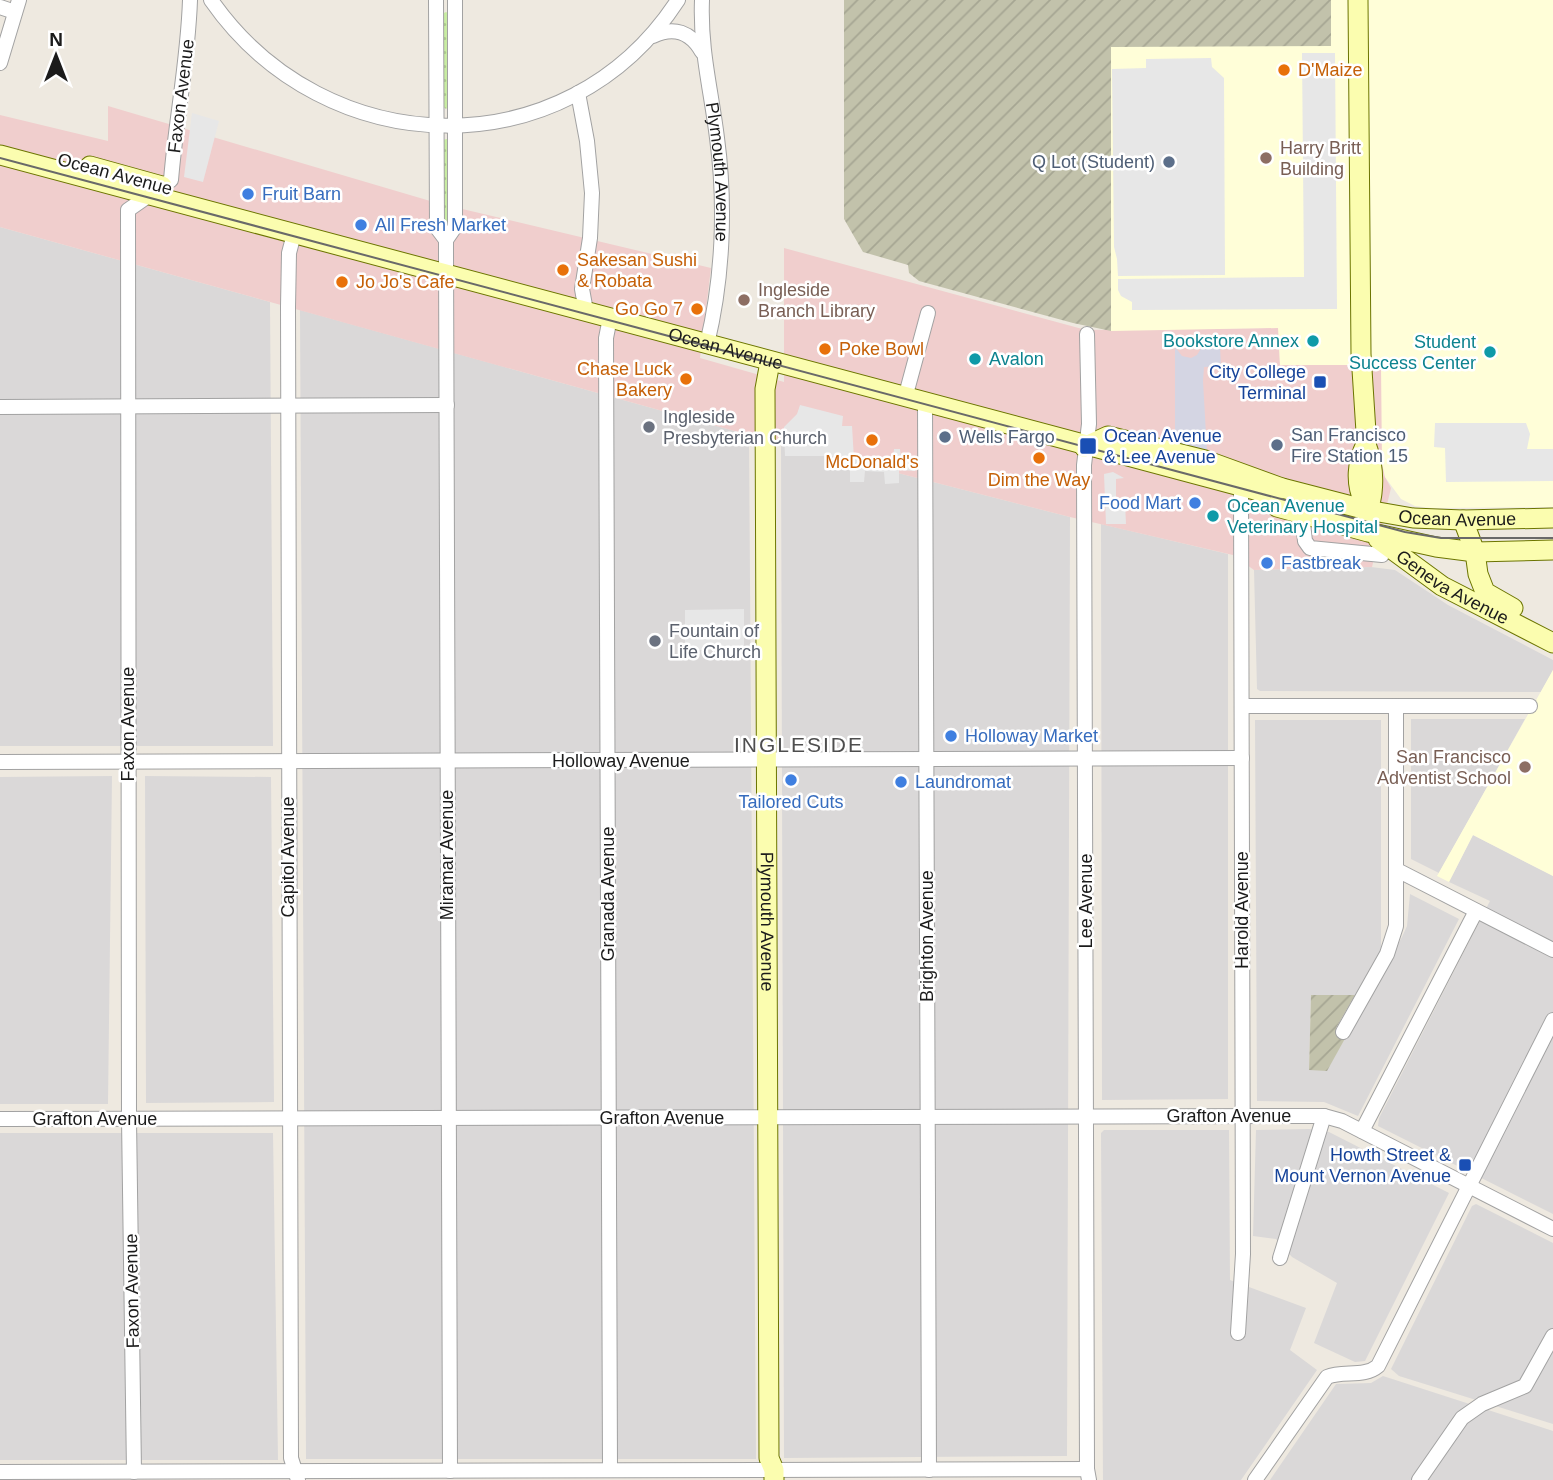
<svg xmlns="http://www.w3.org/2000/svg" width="1553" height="1480" font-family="Arial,sans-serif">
	<defs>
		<pattern id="construction-furrows" width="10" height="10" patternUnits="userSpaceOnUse" patternTransform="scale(1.75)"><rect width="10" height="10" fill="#c2c2ab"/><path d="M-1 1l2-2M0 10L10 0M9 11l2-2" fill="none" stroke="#a6a693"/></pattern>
		<pattern id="grass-dots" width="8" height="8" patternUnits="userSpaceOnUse" patternTransform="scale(1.75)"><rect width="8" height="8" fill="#c8eca2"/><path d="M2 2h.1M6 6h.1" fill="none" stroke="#abca8b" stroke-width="1.8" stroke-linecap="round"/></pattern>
	</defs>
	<rect width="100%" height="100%" fill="#eee9e0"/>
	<g fill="#dad8d8">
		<path d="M0,227L270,302L273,746H0Z"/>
		<path d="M300,310L749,435L756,1459H306Z"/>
		<path d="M781,443L1070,517L1067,1456L784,1458Z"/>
		<path d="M1101,524L1228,554V1099L1102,1100Z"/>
		<path d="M1371,567L1395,570L1448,605L1553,660V670L1541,692L1260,691L1257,689L1254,570Z"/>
		<path d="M1411,719H1525L1439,873L1411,859Z"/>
		<path d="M1255,720H1381V951L1355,995H1311L1309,1070H1327L1402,937L1407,926L1410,894L1459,919L1358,1116L1324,1102L1257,1101Z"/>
		<path d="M112,776L108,1104H0V777Z"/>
		<path d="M145,776L271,777L274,1102L146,1103Z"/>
		<path d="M1473,835L1553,876V1214L1378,1126L1379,1118L1490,901L1449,882Z"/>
		<path d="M1309,1129L1329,1132L1449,1193L1365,1361L1355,1362L1314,1343L1337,1283L1292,1257L1276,1239L1253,1236L1256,1130Z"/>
		<path d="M1104,1130H1229L1230,1280L1306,1308L1290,1350L1317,1370L1241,1480H1103L1101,1133Z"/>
		<path d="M0,1133H273L278,1460H0Z"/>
		<path d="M1476,1204L1553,1243V1424L1399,1376L1391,1369L1472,1206Z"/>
		<path d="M1383,1376L1553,1431V1480H1270L1336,1384L1371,1383Z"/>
	</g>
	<path fill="#f0cecd" d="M108,106L437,203L711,268L700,358L784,382V248L1086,330L1279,328L1280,365H1382V463L1385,477L1391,488L1372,567L1254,570L1233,555L1070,517L749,435L0,227V115L108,141Z"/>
	<g fill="#fffed8">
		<path d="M1110,0H1553V507L1431,508L1415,506L1401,499L1385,477L1382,463L1381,365H1280L1278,328L1111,331Z"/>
		<path d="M1553,670V876L1473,835L1449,882L1437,876Z"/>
	</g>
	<g fill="url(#construction-furrows)">
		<path d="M844,0H1331V46L1111,47V331L1073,323L919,281L909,273L908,265L863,252L844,219Z"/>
		<path d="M1311,995H1355L1336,1028L1347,1035L1327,1071L1309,1070Z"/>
	</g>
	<g fill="url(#grass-dots)">
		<path d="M446,12L448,13L450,105L446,109L442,105V14Z"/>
		<path d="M447,139L449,140V223H444L443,140Z"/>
	</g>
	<g fill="#e7e7e7">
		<path d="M1302,53H1335L1337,309L1132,310V302L1121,296L1118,290V279L1304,277Z"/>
		<path d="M1211,58L1212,67L1224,78L1225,275L1118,276L1117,259L1114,247L1112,69L1146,68V59Z"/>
		<path d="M192,113L219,121L203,182L184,177Z"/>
		<path d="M800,405L843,416L842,426H852L854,459L893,461L894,449H900L901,458H915V471L899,470V483L885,484L884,472L865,471L864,482H850V465L842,456H785L784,427L797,414Z"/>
		<path d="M1435,423H1526L1530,434L1527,449H1553V481L1446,482L1445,448L1434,447Z"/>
		<path d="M1113,472L1124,478L1116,479V501L1125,502L1126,524H1106L1104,474Z"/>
		<path d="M744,609V650H685V610Z"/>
	</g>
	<path fill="#d4d5e3" d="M1175,347L1182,356L1191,358L1197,355L1202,347H1220L1221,366L1204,367L1203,381L1207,452L1175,444Z"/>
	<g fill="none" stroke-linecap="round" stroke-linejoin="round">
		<g stroke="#a2a2a2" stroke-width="16">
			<g id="street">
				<path d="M211,0C325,164 567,171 678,0"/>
				<path d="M436,0L437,228L446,240"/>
				<path id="s1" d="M702,0C700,50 711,89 717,138C726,205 723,278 707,344"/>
				<path d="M0,7L15,12"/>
				<path d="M653,36C674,26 691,32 702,52"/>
				<path d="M0,63L19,0"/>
				<path d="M578,93L587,141L592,193L590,238L582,289L586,311"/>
				<path d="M294,234L289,253L288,307L291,1458L298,1480"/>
				<path d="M1087,334L1089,424L1084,465L1087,1469"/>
				<path d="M905,398L928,313"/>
				<path d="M925,403L929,1470"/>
				<path d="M0,407L447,405"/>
				<path d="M1302,515L1305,541L1310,548L1382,555"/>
				<path d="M1242,706H1530"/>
				<path d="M0,762L1242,758"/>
				<path d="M1397,870L1553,950"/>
				<path d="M1343,1032L1387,954L1396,926V706"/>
				<path d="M0,1119L1324,1116L1342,1121L1553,1229"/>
				<path d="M1362,1131L1476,911"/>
				<path d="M1280,1258L1324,1116"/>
				<path d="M1238,1333L1243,1254L1241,486"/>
				<path d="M610,1470L606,338L610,318"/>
				<path d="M450,1471L446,253V240L455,227V0"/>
				<path d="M0,1472L1087,1469L1089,1480"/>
				<path d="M134,1472L129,1119L128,210L171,180C176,119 188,61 190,0"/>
				<path d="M1255,1480L1327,1377C1343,1370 1364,1378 1378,1366L1553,1020"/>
				<path d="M1419,1480L1462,1418L1482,1404L1525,1386L1553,1336"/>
			</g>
		</g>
		<g stroke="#6c7500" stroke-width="21">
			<g id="secondary">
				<path d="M1358,0L1361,354L1366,432"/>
				<path id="s2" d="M0,155L1259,491L1282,488"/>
				<path d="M90,166L162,186"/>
				<path id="s3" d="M770,362L765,389L769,1458L774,1470V1480"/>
				<path d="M1366,444C1372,460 1374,476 1372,493C1371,503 1367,510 1367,521"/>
				<path id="s4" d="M1084,447L1108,436L1205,460L1282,488L1367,510L1413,518L1463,520L1553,518"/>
				<path d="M1259,491L1277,507L1368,532L1436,547L1475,552L1553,550"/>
				<path d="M1364,502C1355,483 1357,462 1366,444"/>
				<path d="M1463,520L1475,552L1478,574L1485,592L1513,608"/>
				<path id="s5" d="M1378,539L1442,586L1553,643"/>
			</g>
		</g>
		<use href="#street" stroke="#fff" stroke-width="14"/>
		<use href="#secondary" stroke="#fbfdaf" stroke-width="19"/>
		<path stroke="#696969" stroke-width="2" d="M0,158L1405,532L1441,538H1553"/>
	</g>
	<g fill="#e8710a" stroke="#fff" stroke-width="2.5">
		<circle cx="1284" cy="70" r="7"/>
		<circle cx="563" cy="270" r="7"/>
		<circle cx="342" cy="282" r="7"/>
		<circle cx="697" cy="309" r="7"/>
		<circle cx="825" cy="349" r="7"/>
		<circle cx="686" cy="379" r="7"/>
		<circle cx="872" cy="440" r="7"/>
		<circle cx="1039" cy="458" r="7"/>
	</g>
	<g fill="#8d6e63" stroke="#fff" stroke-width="2.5">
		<circle cx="1266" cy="158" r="7"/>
		<circle cx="744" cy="300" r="7"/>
		<circle cx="1525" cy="767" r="7"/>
	</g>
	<g fill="#5c6f8a" stroke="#fff" stroke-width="2.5">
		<circle cx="1169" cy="162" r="7"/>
		<circle cx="945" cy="437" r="7"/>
		<circle cx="1277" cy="445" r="7"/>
	</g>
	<g fill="#3f7fe0" stroke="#fff" stroke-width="2.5">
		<circle cx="248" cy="194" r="7"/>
		<circle cx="361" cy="225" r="7"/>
		<circle cx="1195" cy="503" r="7"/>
		<circle cx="1267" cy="563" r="7"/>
		<circle cx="951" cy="736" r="7"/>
		<circle cx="791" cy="780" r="7"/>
		<circle cx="901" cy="782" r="7"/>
	</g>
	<g fill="#0f9aa8" stroke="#fff" stroke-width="2.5">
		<circle cx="1313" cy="341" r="7"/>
		<circle cx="1490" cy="352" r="7"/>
		<circle cx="975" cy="359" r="7"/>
		<circle cx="1213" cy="516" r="7"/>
	</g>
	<g fill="#1a4fb4" stroke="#fff" stroke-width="2.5">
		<rect x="1313" y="375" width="14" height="14" rx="3.5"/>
		<rect x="1079" y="437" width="18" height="18" rx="3.5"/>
		<rect x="1458" y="1158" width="14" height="14" rx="3.5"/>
	</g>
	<g fill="#6b7280" stroke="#fff" stroke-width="2.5">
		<circle cx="649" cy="427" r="7"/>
		<circle cx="655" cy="641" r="7"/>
	</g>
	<g text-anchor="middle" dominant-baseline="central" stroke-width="5" stroke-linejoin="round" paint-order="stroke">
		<g font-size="18" fill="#c56008" stroke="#fff" text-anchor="start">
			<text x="1298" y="70">D'Maize</text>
			<text x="577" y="260">Sakesan Sushi<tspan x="577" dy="21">&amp; Robata</tspan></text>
			<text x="356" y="282">Jo Jo's Cafe</text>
			<text x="683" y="309" text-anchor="end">Go Go 7</text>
			<text x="839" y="349">Poke Bowl</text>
			<text x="672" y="369" text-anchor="end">Chase Luck<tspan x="672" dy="21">Bakery</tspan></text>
			<text x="872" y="462" text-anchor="middle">McDonald's</text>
			<text x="1039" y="480" text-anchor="middle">Dim the Way</text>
		</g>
		<g font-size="18" fill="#1b1b1b" stroke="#fff">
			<text transform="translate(181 96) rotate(-83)">Faxon Avenue</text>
			<text stroke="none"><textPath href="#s1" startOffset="173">Plymouth Avenue</textPath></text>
			<text transform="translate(115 174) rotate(15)">Ocean Avenue</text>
			<text stroke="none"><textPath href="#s2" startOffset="751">Ocean Avenue</textPath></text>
			<text stroke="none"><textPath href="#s4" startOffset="387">Ocean Avenue</textPath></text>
			<text stroke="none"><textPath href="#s5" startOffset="89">Geneva Avenue</textPath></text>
			<text transform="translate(128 724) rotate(-90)">Faxon Avenue</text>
			<text x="621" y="761">Holloway Avenue</text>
			<text transform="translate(447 855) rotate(-90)">Miramar Avenue</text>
			<text transform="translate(288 857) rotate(-90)">Capitol Avenue</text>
			<text transform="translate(608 894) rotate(-90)">Granada Avenue</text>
			<text transform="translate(1086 901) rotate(-90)">Lee Avenue</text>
			<text transform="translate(1242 910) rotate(-90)">Harold Avenue</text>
			<text stroke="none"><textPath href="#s3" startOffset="560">Plymouth Avenue</textPath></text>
			<text transform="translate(927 936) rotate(-90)">Brighton Avenue</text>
			<text x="1229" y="1116">Grafton Avenue</text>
			<text x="662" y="1118">Grafton Avenue</text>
			<text x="95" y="1119">Grafton Avenue</text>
			<text transform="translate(132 1291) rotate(-91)">Faxon Avenue</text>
		</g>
		<g font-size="18" fill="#785e54" stroke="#fff" text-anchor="start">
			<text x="1280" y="148">Harry Britt<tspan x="1280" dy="21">Building</tspan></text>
			<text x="758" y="290">Ingleside<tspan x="758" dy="21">Branch Library</tspan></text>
			<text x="1511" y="757" text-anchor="end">San Francisco<tspan x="1511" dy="21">Adventist School</tspan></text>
		</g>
		<g font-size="18" fill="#4e5e75" stroke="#fff" text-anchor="start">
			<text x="1155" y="162" text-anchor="end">Q Lot (Student)</text>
			<text x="1291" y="435">San Francisco<tspan x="1291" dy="21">Fire Station 15</tspan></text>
			<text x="959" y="437">Wells Fargo</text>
		</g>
		<g font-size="18" fill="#366cbe" stroke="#fff" text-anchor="start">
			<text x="262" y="194">Fruit Barn</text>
			<text x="375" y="225">All Fresh Market</text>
			<text x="1181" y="503" text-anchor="end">Food Mart</text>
			<text x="1281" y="563">Fastbreak</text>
			<text x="965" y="736">Holloway Market</text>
			<text x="915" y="782">Laundromat</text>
			<text x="791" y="802" text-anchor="middle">Tailored Cuts</text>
		</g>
		<g font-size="18" fill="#0d838f" stroke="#fff" text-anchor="end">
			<text x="1299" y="341">Bookstore Annex</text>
			<text x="1476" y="342">Student<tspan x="1476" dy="21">Success Center</tspan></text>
			<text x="989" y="359" text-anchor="start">Avalon</text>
			<text x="1227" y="506" text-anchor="start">Ocean Avenue<tspan x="1227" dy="21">Veterinary Hospital</tspan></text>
		</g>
		<g font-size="18" fill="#164399" stroke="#fff" text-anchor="end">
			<text x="1306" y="372">City College<tspan x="1306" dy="21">Terminal</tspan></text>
			<text x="1104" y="436" text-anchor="start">Ocean Avenue<tspan x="1104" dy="21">&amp; Lee Avenue</tspan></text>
			<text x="1451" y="1155">Howth Street &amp;<tspan x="1451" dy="21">Mount Vernon Avenue</tspan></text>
		</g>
		<g font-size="18" fill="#5b616d" stroke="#fff" text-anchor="start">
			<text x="663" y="417">Ingleside<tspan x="663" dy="21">Presbyterian Church</tspan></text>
			<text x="669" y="631">Fountain of<tspan x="669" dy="21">Life Church</tspan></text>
		</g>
		<g font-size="21" letter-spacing="2" fill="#4e4e4e" stroke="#fff">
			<text x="799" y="744">INGLESIDE</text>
		</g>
	</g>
	<g transform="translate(56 56)" stroke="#ffffff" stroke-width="5" paint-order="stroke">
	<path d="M0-5L12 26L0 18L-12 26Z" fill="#1b1b1b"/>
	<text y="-10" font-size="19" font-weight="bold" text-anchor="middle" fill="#1b1b1b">N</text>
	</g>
</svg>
